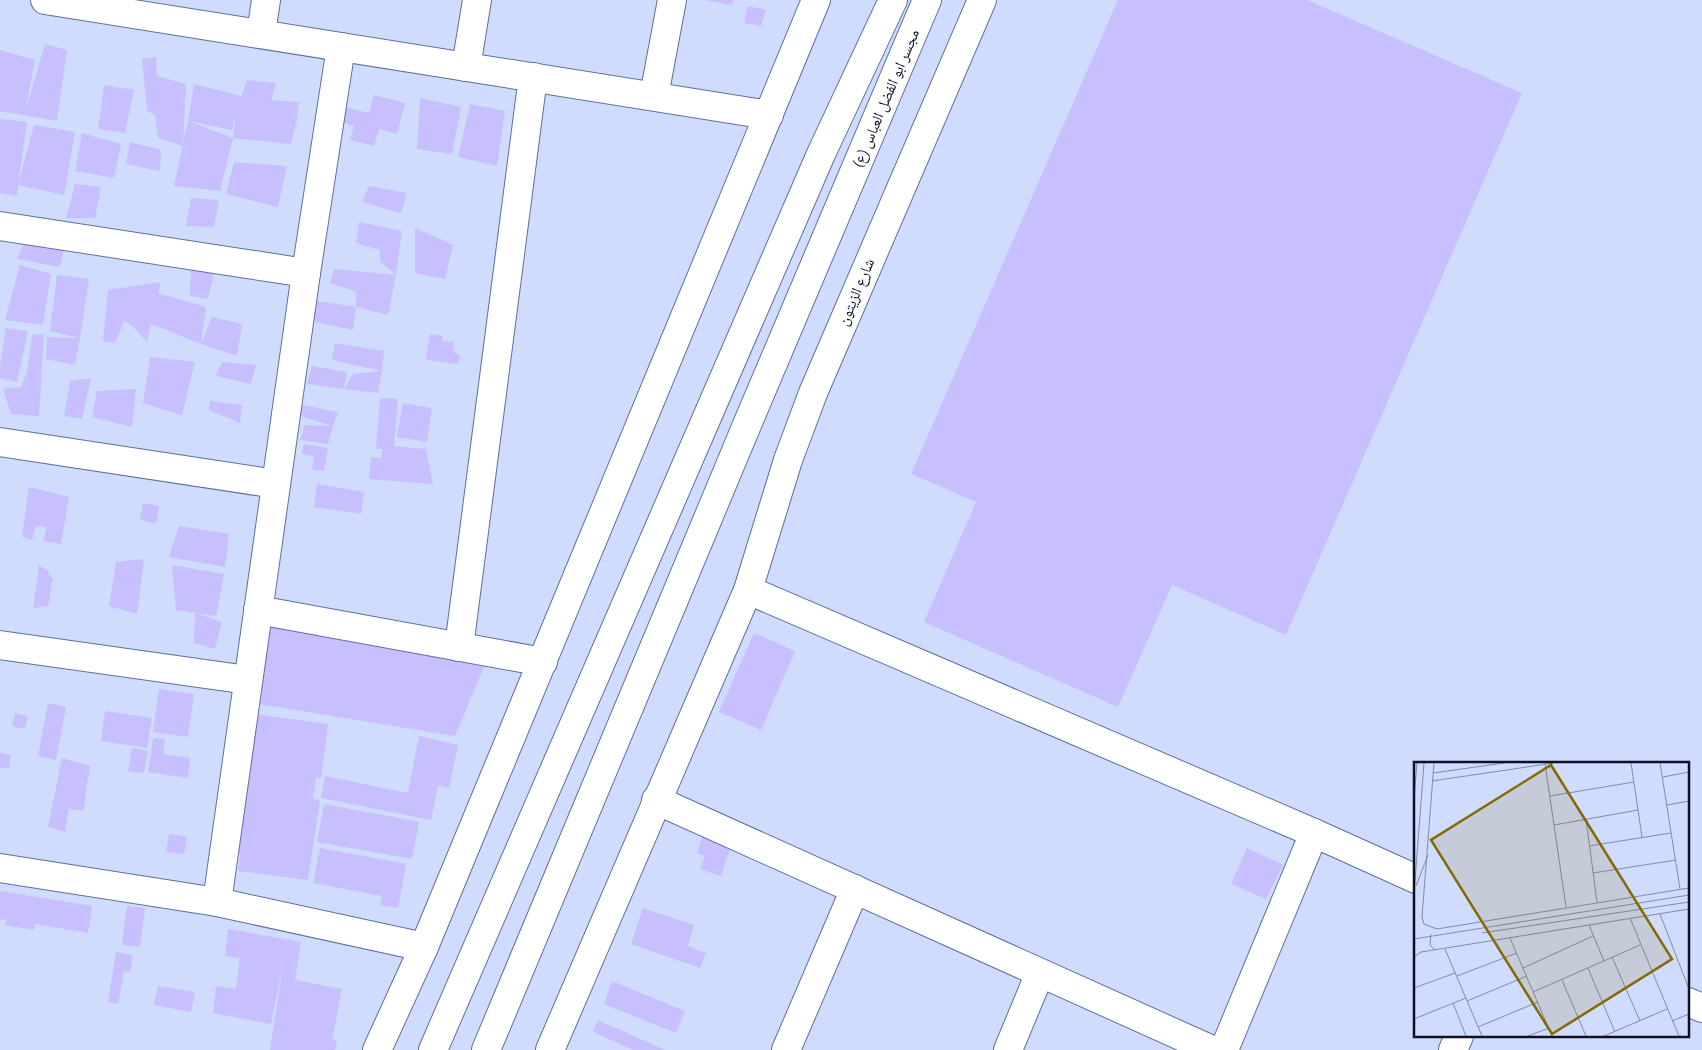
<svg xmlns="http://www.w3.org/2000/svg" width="1702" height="1050" font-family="'Zilla Slab','Noto Naskh Arabic',serif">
	<rect width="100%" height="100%" fill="#d0dcfe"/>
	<g fill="#c7bffe">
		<path d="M704,0H733L732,5Z"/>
		<path d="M1118,0H1307L1522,93L1286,635L1172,585L1118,707L924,622L976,502L911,474Z"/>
		<path d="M748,6L766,10L761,26L744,23Z"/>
		<path d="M45,44L67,50L57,121L0,111V50L35,60L25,112Z"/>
		<path d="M156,57L157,76L186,84L183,146L158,138L155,115L147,111L142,59Z"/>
		<path d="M247,80L276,83L271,100L299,102L296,124L291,144L233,138L236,113L232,130L188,121L233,138L220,191L174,186L188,121L194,84L241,96L239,103Z"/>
		<path d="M104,85L134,90L125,133L98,129Z"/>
		<path d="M374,95L405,103L397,134L379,129L374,146L350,140L354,126L340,122L344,107L369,113Z"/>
		<path d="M420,98L461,107L452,154L417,149Z"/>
		<path d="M470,104L505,111L497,166L458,157Z"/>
		<path d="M0,119L27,122L18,185L34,125L75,132L64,195L18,185L17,196L0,193Z"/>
		<path d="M82,133L121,144L114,178L75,171Z"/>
		<path d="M130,142L161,150L160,171L126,164Z"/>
		<path d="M234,162L287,166L278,207L226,194Z"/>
		<path d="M75,184L101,187L95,218H66Z"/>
		<path d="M369,186L407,193L401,213L362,202Z"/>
		<path d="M191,198L219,200L214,227L186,226Z"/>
		<path d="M359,222L402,231L396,275L380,261V250L356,243Z"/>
		<path d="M415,228L453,245L445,279L415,273Z"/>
		<path d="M24,243L64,249L60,267L17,259Z"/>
		<path d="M20,265L51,274L43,325L5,320Z"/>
		<path d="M191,269L214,273L208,299L190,296Z"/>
		<path d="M334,269L396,275L388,315L356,307V292L330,283Z"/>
		<path d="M57,275L89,279L80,338L50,331Z"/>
		<path d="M161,282L158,293L206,307L201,344L212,317L242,324L237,356L201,344L151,324L147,342L133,326L124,321L115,343L103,341L108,290Z"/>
		<path d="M312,300L356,307L353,330L311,321Z"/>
		<path d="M6,328L28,331L17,382L0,378V366Z"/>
		<path d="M44,334L39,416L11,414L3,389L21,387L27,372L32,335Z"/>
		<path d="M430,334L443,336L442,341L454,342L453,351L460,356L458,364L426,360Z"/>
		<path d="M47,337L80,338L75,365L46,359Z"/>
		<path d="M335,343L384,351L382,371L332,360Z"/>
		<path d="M150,357L195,362L182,415L143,403Z"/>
		<path d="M222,362L256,365L251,384L216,376Z"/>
		<path d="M312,366L347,372L344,389L353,374L382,371L378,393L344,389L307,384Z"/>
		<path d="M91,378L82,419L64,416L70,381Z"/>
		<path d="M136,389L132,427L92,417L97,391Z"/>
		<path d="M380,398L398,399L394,446L426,449L433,484L369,479L371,457L382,458V449H376Z"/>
		<path d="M210,401L242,405L240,423L209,410Z"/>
		<path d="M403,403L432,408L427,442L397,437Z"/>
		<path d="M303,405L338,412L333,426L300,416Z"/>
		<path d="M305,425L333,426L328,444L300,440Z"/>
		<path d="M304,444L328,448L324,471L312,470L314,456L302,454Z"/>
		<path d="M317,484L364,492L361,514L314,507Z"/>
		<path d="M29,487L69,497L61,544L43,541L47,527L36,526L32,540L22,536Z"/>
		<path d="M143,503L159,506L156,524L140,520Z"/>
		<path d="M179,526L229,534L225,567L169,557Z"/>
		<path d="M144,559L137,614L109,606L116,562Z"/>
		<path d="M39,565L48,571L49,576L53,578L48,606L33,608Z"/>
		<path d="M172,565L224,574L216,616L195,613L222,622L215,649L194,643L195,613L176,610Z"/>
		<path d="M266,624L486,662L455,736L253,703Z"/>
		<path d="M754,633L795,651L761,730L719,712Z"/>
		<path d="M159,689L194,694L188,737L153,732Z"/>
		<path d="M48,703L66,707L56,760L38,756Z"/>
		<path d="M105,711L152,718L147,748L101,741Z"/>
		<path d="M15,713L28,716L25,729L12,726Z"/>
		<path d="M254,714L328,724L321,778H316L313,798L320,801L308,880L238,871L240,855H234Z"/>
		<path d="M419,736L458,745L449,788L438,786L431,820L321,798L325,776L408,793Z"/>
		<path d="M153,738L165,739L163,754L190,758L188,778L148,772Z"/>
		<path d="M132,748L148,751L144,773L128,771Z"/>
		<path d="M0,753L11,755L9,769L0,767Z"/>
		<path d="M62,758L90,766L83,811L69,809L65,832L48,827Z"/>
		<path d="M324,804L419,822L412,859L317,842Z"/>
		<path d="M169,834L187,837L184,854L166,852Z"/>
		<path d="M703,835L731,845L721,876L700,869L705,856L697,853Z"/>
		<path d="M320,848L406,864L398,908L380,905L382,896L313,883Z"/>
		<path d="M1247,848L1283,865L1266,899L1231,884Z"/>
		<path d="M0,891L92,906L88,933L35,924L34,930L5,925L6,920L0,919Z"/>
		<path d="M127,906L145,908L140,947L122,945Z"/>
		<path d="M643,908L694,925L688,946L706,953L700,968L631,944Z"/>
		<path d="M228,929L301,942L295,980L342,989L332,1040L337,1041L335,1050H270L284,959L271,1024L213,1013L216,986L236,989L240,958L225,956Z"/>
		<path d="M116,952L133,955L130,972L124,971L118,1004L108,1002Z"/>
		<path d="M612,981L685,1011L676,1033L604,1004Z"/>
		<path d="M158,986L195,992L191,1012L154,1005Z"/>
		<path d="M598,1020L665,1050H633L593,1032Z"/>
	</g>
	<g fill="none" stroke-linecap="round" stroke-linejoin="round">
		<g stroke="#5e6ea2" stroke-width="30">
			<g id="minor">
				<path d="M45,0L769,115"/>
				<path d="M261,34L266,0"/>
				<path d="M466,67L477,0"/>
				<path d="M654,96L672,0"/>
				<path d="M0,226L306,273"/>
				<path d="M0,442L276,484"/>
				<path d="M748,590L1314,833L1416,879"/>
				<path d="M258,610L543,662"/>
				<path d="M0,645L248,680"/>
				<path d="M459,647L533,77"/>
				<path d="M656,800L1212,1050"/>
				<path d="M0,868L217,902L424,947"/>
				<path d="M217,902L306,273L341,47"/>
				<path d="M1688,1002L1702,1008"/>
				<path d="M377,1050L424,947L816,0"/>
				<path d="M550,1050L748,590L788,460L813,393L982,0"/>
				<path d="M786,1050L855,889"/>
				<path d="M1008,1050L1040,973"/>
				<path d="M1224,1050L1314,833"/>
				<path d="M1453,1050L1459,1036"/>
			</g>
		</g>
		<g stroke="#5e6ea2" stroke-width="30">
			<g id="secondary">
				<path d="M433,1050L821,154L893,0"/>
				<path d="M486,1050L749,420L927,0"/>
			</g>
		</g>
		<use href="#minor" stroke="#fff" stroke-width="28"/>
		<use href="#secondary" stroke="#fff" stroke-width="28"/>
	</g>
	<g text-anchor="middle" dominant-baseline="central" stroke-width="4.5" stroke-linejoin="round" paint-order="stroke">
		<g font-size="15" fill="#0c1125" stroke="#fdfdfd">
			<text transform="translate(886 98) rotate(-67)">مجسر ابو الفضل العباس (ع)</text>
			<text transform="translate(856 292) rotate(-67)">شارع الزيتون</text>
		</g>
	</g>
	<g transform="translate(1414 762)">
		<rect width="275" height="275" fill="#d0dcfe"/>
		<path fill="none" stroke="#828ba7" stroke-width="1" d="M217,1L228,75M246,1L266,127M131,2L152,145M19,11L90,1M249,15L275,10M18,19L140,1M136,34L220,20M0,37L3,1M253,43L275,39M172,57L183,140M140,63L224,48M175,84L257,71M179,111L262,98M2,124L14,93M0,132L10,1M246,152L275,227M216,156L265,274M10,162L23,167L275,126M10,162L8,155L20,1M175,163L190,199M68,171L275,140M17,172L16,183L21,188M96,176L138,274M0,177L275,133M31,187L68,274M0,195L7,190L275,147M198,195L226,259M109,206L179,174M174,206L201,270M43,214L103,191M148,218L172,274M0,226L41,211M119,230L226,183M53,239L113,214M39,241L52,274M0,257L52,236M258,259L275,252M64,265L124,240M114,274L135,266M190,274L253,247"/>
		<path fill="#856903" fill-opacity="0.15" stroke="#856903" stroke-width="2.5" d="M137,3L258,197L138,272L17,78Z"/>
		<rect width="275" height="275" fill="none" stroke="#0c1125" stroke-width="2.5"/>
	</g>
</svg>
